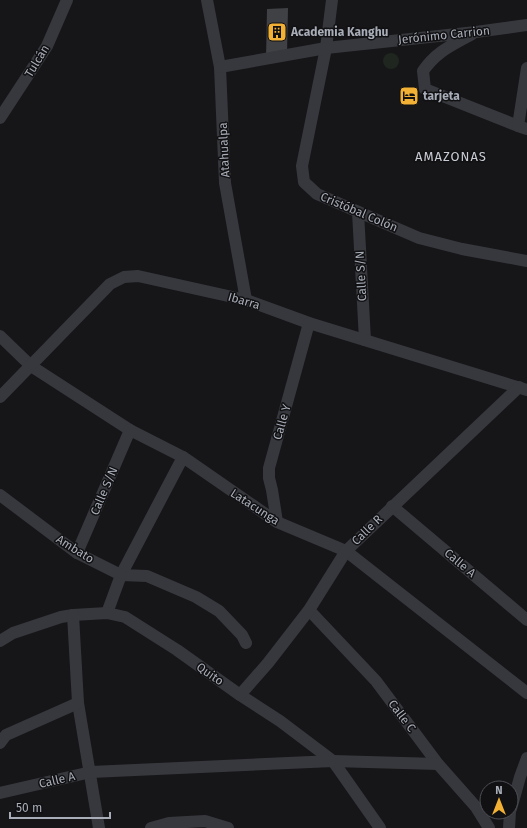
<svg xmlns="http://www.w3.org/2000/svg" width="527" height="828" font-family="'Fira Sans',sans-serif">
	<rect width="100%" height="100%" fill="#161618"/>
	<circle fill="#1e261f" cx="391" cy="61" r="8"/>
	<path fill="#404145" d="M288,8L287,55L266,59L267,9Z"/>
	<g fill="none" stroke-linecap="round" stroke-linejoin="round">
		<g stroke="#37383d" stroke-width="12">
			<path d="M207,0L220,67L225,183L246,300"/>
			<path d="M332,0L326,48L302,166L304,182L317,194L419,238L462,249L527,261"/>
			<path d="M472,34C451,46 437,51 423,71L425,89L518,126L527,129"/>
			<path d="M220,67L326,48L476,32L527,25"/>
			<path d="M0,118L47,46L67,0"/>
			<path d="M518,126L527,68"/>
			<path d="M358,212L365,340"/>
			<path d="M0,336L31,366L130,430L183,457L277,522L346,551L527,693"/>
			<path d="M0,397L110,284L124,277L138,276L246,300L309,323L527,390"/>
			<path d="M183,457L121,575L147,576L196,597L219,611L242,635L246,643"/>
			<path d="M0,495L77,553L121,575L107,613"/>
			<path d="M392,506L527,620"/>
			<path d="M277,522L272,490L269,478V468L309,323"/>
			<path d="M77,553L130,430"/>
			<path d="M309,610L376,681L438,764L476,807L489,828"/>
			<path d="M0,641L13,633L61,617L73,615L107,613L125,617L177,650L240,695L280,721L333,761L380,828"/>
			<path d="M240,695L268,663L309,610L346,551L519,387"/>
			<path d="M78,703L99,828"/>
			<path d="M0,743L6,735L78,703L73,615"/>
			<path d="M0,793L91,772L333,761L438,764"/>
			<path d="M511,809L520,777L527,758"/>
			<path d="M151,828L169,823L205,821L228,828"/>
			<path d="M509,828L510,812"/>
		</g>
	</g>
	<defs>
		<g id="building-square" transform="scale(1)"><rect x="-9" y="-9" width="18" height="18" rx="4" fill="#f2b134" stroke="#111113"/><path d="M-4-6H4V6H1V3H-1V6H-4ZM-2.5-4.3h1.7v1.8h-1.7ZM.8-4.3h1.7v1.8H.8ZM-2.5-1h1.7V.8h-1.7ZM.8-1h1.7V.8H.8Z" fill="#111"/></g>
		<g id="hotel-square" transform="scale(1)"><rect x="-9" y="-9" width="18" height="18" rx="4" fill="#f2b134" stroke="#111113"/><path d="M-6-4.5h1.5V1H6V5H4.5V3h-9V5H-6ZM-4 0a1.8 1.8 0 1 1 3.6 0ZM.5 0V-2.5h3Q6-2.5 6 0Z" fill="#111"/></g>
	</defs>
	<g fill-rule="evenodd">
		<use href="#building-square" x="277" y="32"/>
		<use href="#hotel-square" x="409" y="96"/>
	</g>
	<g text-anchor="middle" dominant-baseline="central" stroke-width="3" stroke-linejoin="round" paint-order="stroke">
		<g font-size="12" font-weight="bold" fill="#a8adb8" stroke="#111113" text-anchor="start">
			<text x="291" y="32">Academia Kanghu</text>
			<text x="423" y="96">tarjeta</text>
		</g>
		<g font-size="12" fill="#a8adb8" stroke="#111113">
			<text transform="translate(444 35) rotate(-6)">Jerónimo Carrion</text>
			<text transform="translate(37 61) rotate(-59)">Tulcán</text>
			<text transform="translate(224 150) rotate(-93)">Atahualpa</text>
			<text transform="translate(359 212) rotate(23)">Cristóbal Colón</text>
			<text transform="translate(361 276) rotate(-93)">Calle S/N</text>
			<text transform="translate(244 301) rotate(16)">Ibarra</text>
			<text transform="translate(282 422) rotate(-74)">Calle Y</text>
			<text transform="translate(104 491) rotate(-67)">Calle S/N</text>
			<text transform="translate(255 507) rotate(33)">Latacunga</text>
			<text transform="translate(367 530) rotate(-44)">Calle R</text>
			<text transform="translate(75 549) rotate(32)">Ambato</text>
			<text transform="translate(460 563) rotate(40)">Calle A</text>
			<text transform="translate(210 674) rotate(35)">Quito</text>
			<text transform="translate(402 716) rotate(53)">Calle C</text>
			<text transform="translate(57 780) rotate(-13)">Calle A</text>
		</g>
		<g font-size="13" letter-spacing="1" fill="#c9ccd4" stroke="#111113">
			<text x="451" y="156">AMAZONAS</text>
		</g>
	</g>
	<g transform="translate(499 800)"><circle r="19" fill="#111113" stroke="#4d4f55"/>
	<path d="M0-3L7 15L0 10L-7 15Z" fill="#f2b134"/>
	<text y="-6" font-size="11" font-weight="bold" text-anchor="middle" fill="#a8adb8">N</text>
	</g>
	<path d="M10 812v6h100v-6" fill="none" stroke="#a8adb8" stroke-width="2"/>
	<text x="16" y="812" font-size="12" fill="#a8adb8" stroke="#111113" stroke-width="3" paint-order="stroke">50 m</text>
</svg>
